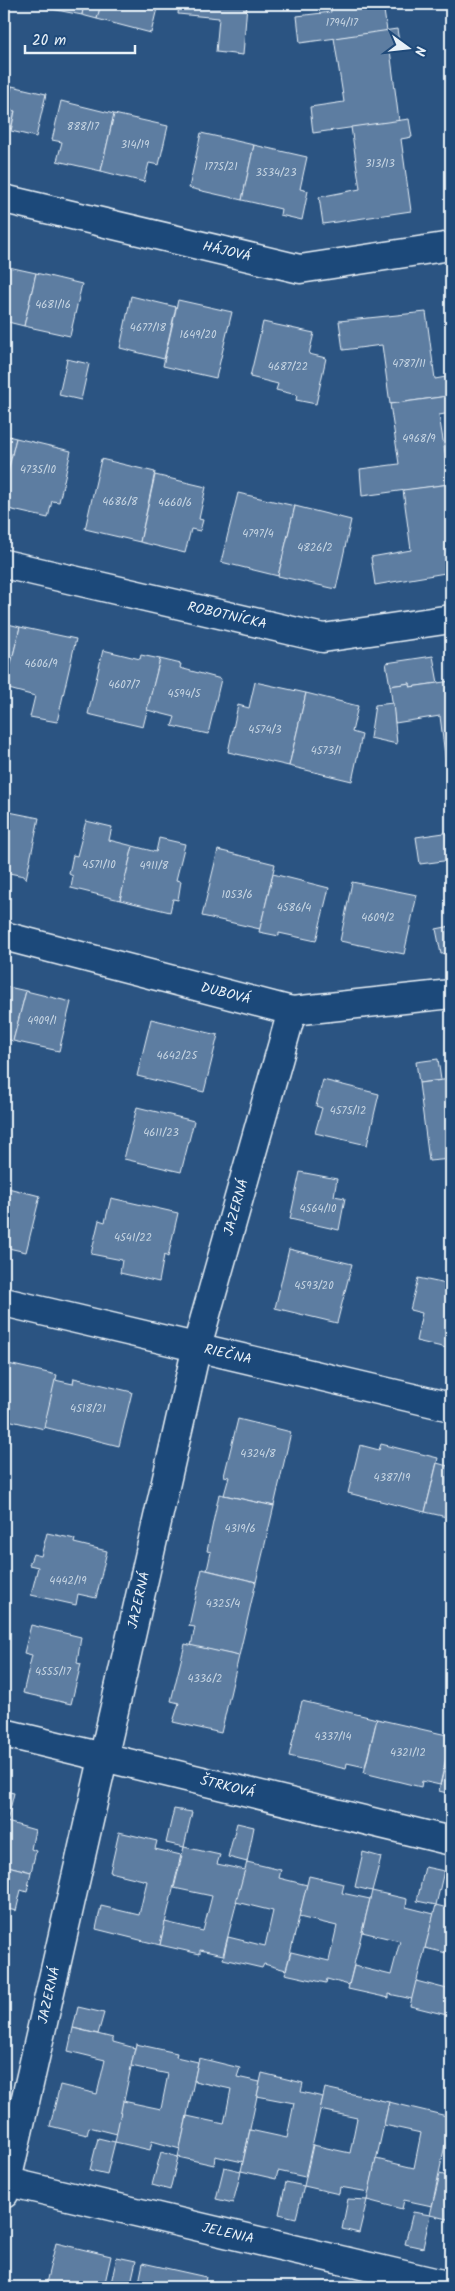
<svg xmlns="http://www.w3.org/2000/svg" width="455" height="2291" font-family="Kalam,sans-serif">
	<rect width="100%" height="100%" fill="#2b5482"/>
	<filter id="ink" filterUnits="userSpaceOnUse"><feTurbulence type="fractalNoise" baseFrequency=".02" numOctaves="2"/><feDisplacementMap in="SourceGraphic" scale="10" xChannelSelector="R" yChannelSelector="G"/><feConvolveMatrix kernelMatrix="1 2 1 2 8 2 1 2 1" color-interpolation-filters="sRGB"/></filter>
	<g filter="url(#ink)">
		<g fill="#5d7da1" stroke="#e8f1f8">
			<path d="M26,4H84L82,15Z"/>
			<path d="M84,4H101L97,19L82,15Z"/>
			<path d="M101,4H158L151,33L97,19Z"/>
			<path d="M179,4H247L243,55L216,52L219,18L178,14Z"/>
			<path d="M330,4H383L387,31L300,43L297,16L331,12Z"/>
			<path d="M397,29L400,48L390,50L399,121L313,133L310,107L344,102L334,38Z"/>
			<path d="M4,84L12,86L6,109L15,111L11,129L4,127Z"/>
			<path d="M12,86L46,94L36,137L11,131L15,111L6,109Z"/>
			<path d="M61,101L114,114L101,171L57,161L62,142L52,140Z"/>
			<path d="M114,114L168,126L159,165L149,163L144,182L101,171Z"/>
			<path d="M409,119L412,137L401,139L411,211L323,224L319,197L360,189L351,127Z"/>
			<path d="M201,133L254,145L242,200L189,188Z"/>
			<path d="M254,145L307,157L300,189L308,191L302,220L280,215L281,209L242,200Z"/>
			<path d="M4,266L36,273L24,326L4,321Z"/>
			<path d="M36,273L82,284L70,336L24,326Z"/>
			<path d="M131,296L176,307L164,359L120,348Z"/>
			<path d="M178,300L232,312L216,378L163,366Z"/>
			<path d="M426,312L435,379L446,377L448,396L390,404L382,345L343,350L339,321Z"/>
			<path d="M263,322L314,333L309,354L326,358L316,404L296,400L297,395L276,390L278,384L250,377Z"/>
			<path d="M67,359L89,364L81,400L59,395Z"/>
			<path d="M448,396L451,413L439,415L450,484L362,496L360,469L399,464L390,404Z"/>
			<path d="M4,435L16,438L4,488Z"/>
			<path d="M16,438L71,451L59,502L52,501L48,518L4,508V488Z"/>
			<path d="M101,459L155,472L140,542L85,529Z"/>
			<path d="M155,475L206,487L199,519L203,520L200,531L191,529L185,553L140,542Z"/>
			<path d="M450,484L451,572L375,585L371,557L411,550L403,490Z"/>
			<path d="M238,493L295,506L278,576L221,562Z"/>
			<path d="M295,506L351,520L336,589L278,576Z"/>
			<path d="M4,623L20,627L5,688H4Z"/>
			<path d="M20,627L76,639L57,722L30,717L35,696L5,688Z"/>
			<path d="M103,650L140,659L141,655L160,659L143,727L88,714Z"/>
			<path d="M433,656L438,683L410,687V683L390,686L386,663Z"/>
			<path d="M160,659L181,664L180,668L221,679L208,734L172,726L175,717L147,710Z"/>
			<path d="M451,681V770L447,771L440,716L395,723L390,686L410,683V687Z"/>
			<path d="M255,682L306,693L289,766L228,752L238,705L249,708Z"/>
			<path d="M306,693L358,706L352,732L362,735L352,781L289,766Z"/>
			<path d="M393,703L397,744L370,738L375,705Z"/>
			<path d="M4,811L39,818L26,879L24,876L4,872Z"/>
			<path d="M86,821L112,827L109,840L133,846L120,900L71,888L73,876L69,874L73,855L77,856Z"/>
			<path d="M451,832V860L420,864L416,837Z"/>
			<path d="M159,838L185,844L176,880L181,881L178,900L173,899L170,912L120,900L133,846L156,852Z"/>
			<path d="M218,850L275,864L260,929L202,916Z"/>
			<path d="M273,874L329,888L316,941L279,933V936L259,932Z"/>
			<path d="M352,882L417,895L404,954L340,941Z"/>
			<path d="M451,926V953L441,954L436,929Z"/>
			<path d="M4,986L26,991L13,1041L4,1038Z"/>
			<path d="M26,991L71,1002L59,1051L13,1041Z"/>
			<path d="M151,1019L218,1035L204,1092L137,1076Z"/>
			<path d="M438,1059L441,1080L419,1083L416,1062Z"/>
			<path d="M451,1079V1159L429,1161L419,1083Z"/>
			<path d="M323,1080L379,1094L367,1145L315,1133L322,1108L316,1106Z"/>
			<path d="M137,1107L194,1121L181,1172L124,1159Z"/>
			<path d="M300,1172L337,1179L334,1196L345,1198L339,1230L290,1219Z"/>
			<path d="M4,1187L40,1196L26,1252L4,1247Z"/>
			<path d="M111,1198L178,1213L168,1257L164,1255L159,1282L120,1273L122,1260L91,1254L99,1220L105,1222Z"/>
			<path d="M289,1249L352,1264L337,1323L275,1308Z"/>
			<path d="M418,1278L451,1285V1349L416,1341L422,1313L410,1310Z"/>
			<path d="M4,1363L57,1375L44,1429L4,1419Z"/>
			<path d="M74,1378L132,1392L119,1446L44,1427L55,1380L73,1384Z"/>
			<path d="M238,1419L291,1432L274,1506L224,1495L229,1477L224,1476Z"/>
			<path d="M381,1444L438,1458L425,1512L348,1493L360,1445L379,1450Z"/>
			<path d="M437,1463L451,1467V1518L425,1512Z"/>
			<path d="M219,1494L274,1506L256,1582L207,1570L211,1552L207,1551Z"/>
			<path d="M47,1533L75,1539L74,1543L107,1551L96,1598L78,1594L76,1605L31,1595L38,1567L29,1565L33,1554L41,1556Z"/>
			<path d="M202,1569L256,1582L239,1656L191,1646L195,1627L189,1626Z"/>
			<path d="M31,1625L81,1637L77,1663L81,1664L71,1704L23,1693L32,1655L24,1653Z"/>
			<path d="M185,1644L239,1656L221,1733L173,1722L179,1703L171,1701Z"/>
			<path d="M302,1701L377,1719L365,1767L347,1763L346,1769L289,1756Z"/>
			<path d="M377,1719L451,1736L440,1785L422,1781L421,1787L364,1773Z"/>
			<path d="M451,1740V1794L439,1791Z"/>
			<path d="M4,1791L14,1793L7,1822L35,1830L31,1849L36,1851L31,1872L4,1865Z"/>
			<path d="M174,1809L192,1812L184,1847L166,1843Z"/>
			<path d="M237,1823L254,1827L247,1862L228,1857Z"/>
			<path d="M119,1832L157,1841L155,1849L181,1855L160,1945L96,1929L101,1906L139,1915L147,1881L110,1872Z"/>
			<path d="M184,1847L220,1855L217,1864L245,1870L223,1955L200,1950V1954L160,1945L165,1922L203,1931L212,1896L174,1888Z"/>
			<path d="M363,1852L381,1857L372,1891L355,1887Z"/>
			<path d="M247,1862L281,1870L279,1878L307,1885L286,1970L264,1964L262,1968L223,1959L228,1937L265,1946L273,1911L236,1902Z"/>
			<path d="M4,1865L31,1872L27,1892L21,1890L16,1911L4,1908Z"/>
			<path d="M425,1867L444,1871L436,1905L417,1901Z"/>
			<path d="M309,1876L344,1884L342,1893L370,1899L349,1985L327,1979L326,1983L285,1974L291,1952L329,1961L337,1926L299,1917Z"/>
			<path d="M372,1891L407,1899L406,1907L434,1914L412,1999L389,1994V1998L348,1989L354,1966L391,1975L400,1941L362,1932Z"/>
			<path d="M436,1905L451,1909V1954L425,1948Z"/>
			<path d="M416,1981L451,1990V2016L410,2006Z"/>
			<path d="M78,2007L104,2013L98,2034L73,2028Z"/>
			<path d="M73,2028L113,2038V2042L135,2048L117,2134L89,2127L87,2135L50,2126L60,2085L97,2094L105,2060L68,2051Z"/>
			<path d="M136,2044L177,2053L176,2057L198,2062L180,2149L152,2141L150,2150L115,2142L123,2101L161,2109L168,2074L131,2066Z"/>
			<path d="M199,2058L240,2068L237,2077L260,2082L243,2162L215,2156L214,2165L178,2157L187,2116L224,2124L231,2089L194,2081Z"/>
			<path d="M262,2073L303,2083L301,2092L323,2097L305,2177L278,2171L276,2179L241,2171L250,2130L287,2138L294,2103L257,2096Z"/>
			<path d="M325,2088L389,2102L369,2192L340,2187L339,2194L304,2186L313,2145L350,2153L357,2118L320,2110Z"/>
			<path d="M389,2102L451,2117L432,2206L404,2200L402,2209L367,2200L376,2159L414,2168L421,2133L384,2125Z"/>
			<path d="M98,2138L115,2142L107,2174L90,2170Z"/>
			<path d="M161,2152L178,2157L170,2190L152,2185Z"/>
			<path d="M224,2167L241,2171L233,2203L216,2199Z"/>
			<path d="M440,2174L451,2177V2220L430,2215Z"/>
			<path d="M286,2182L304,2186L296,2218L279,2214Z"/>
			<path d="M348,2199L367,2200L359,2233L342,2229Z"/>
			<path d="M413,2212L430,2215L423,2248L405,2244Z"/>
			<path d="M56,2243L111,2256L104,2287H45Z"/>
			<path d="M117,2257L136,2261L130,2287H110Z"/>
			<path d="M143,2263L206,2277L204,2287H138Z"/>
		</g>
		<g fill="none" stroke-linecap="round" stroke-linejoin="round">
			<g stroke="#e8f1f8" stroke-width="31">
				<g id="minor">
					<path id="s1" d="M4,199L300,269L451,246"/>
					<path id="s2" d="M4,564L323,638L451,619"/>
					<path id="s3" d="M4,936L292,1011L451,994"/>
					<path id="s4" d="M4,1302L451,1407"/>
					<path id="s5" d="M4,1733L451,1841"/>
					<path id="s6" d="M4,2181L451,2286"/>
					<path id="s7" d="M4,2194L197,1346L292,1011"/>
				</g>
			</g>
			<use href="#minor" stroke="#1f4a7a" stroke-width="28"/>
		</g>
	</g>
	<g text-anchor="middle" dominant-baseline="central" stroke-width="4.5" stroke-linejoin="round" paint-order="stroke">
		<g font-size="11" fill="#c5d4e2">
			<text x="342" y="23">1794/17</text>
			<text x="83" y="127">888/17</text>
			<text x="135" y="145">314/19</text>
			<text x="380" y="164">313/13</text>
			<text x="221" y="167">1775/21</text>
			<text x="276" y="173">3534/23</text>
			<text x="53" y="305">4681/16</text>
			<text x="148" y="328">4677/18</text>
			<text x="198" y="335">1649/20</text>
			<text x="409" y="364">4787/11</text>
			<text x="288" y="367">4687/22</text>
			<text x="419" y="439">4968/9</text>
			<text x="38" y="470">4735/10</text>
			<text x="120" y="502">4686/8</text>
			<text x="175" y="503">4660/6</text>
			<text x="258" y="534">4797/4</text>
			<text x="315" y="548">4826/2</text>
			<text x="41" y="664">4606/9</text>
			<text x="124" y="685">4607/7</text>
			<text x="184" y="694">4594/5</text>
			<text x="265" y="730">4574/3</text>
			<text x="326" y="751">4573/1</text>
			<text x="99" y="865">4571/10</text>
			<text x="154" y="866">4911/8</text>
			<text x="237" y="895">1053/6</text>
			<text x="294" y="908">4586/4</text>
			<text x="378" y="918">4609/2</text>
			<text x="42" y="1021">4909/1</text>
			<text x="177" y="1056">4642/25</text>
			<text x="348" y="1111">4575/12</text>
			<text x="161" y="1133">4611/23</text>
			<text x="318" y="1209">4564/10</text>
			<text x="133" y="1238">4541/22</text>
			<text x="314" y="1286">4593/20</text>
			<text x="88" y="1409">4518/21</text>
			<text x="258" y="1454">4324/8</text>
			<text x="392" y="1478">4387/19</text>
			<text x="240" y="1529">4319/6</text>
			<text x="68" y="1581">4442/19</text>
			<text x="223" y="1604">4325/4</text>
			<text x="53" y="1672">4555/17</text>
			<text x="205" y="1679">4336/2</text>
			<text x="333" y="1737">4337/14</text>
			<text x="408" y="1753">4321/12</text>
		</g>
		<g font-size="14" fill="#e8f1f8" stroke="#1f4a7a">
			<text stroke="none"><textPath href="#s1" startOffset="229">HÁJOVÁ</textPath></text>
			<text stroke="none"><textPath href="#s2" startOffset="229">ROBOTNÍCKA</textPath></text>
			<text stroke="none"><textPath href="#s3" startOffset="229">DUBOVÁ</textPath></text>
			<text stroke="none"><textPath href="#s7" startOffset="1014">JAZERNÁ</textPath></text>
			<text stroke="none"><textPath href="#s4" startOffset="230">RIEČNA</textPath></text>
			<text stroke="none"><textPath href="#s7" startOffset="609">JAZERNÁ</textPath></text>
			<text stroke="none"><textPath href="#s5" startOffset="230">ŠTRKOVÁ</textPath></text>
			<text stroke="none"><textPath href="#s7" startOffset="204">JAZERNÁ</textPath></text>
			<text stroke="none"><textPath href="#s6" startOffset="230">JELENIA</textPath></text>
		</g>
	</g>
	<rect width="455" height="2291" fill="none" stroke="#1f4a7a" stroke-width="20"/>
	<rect x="10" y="10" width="435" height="2271" fill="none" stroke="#e8f1f8" stroke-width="2" filter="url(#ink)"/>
	<g transform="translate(408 48) rotate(105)" stroke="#1f4a7a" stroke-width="4" paint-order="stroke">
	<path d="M0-4L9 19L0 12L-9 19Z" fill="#e8f1f8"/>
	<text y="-8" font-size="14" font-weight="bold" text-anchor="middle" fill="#e8f1f8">N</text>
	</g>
	<path d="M25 45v8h110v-8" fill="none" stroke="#e8f1f8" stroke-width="2.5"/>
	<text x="32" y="45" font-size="15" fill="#e8f1f8" stroke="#1f4a7a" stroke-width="4" paint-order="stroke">20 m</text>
</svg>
